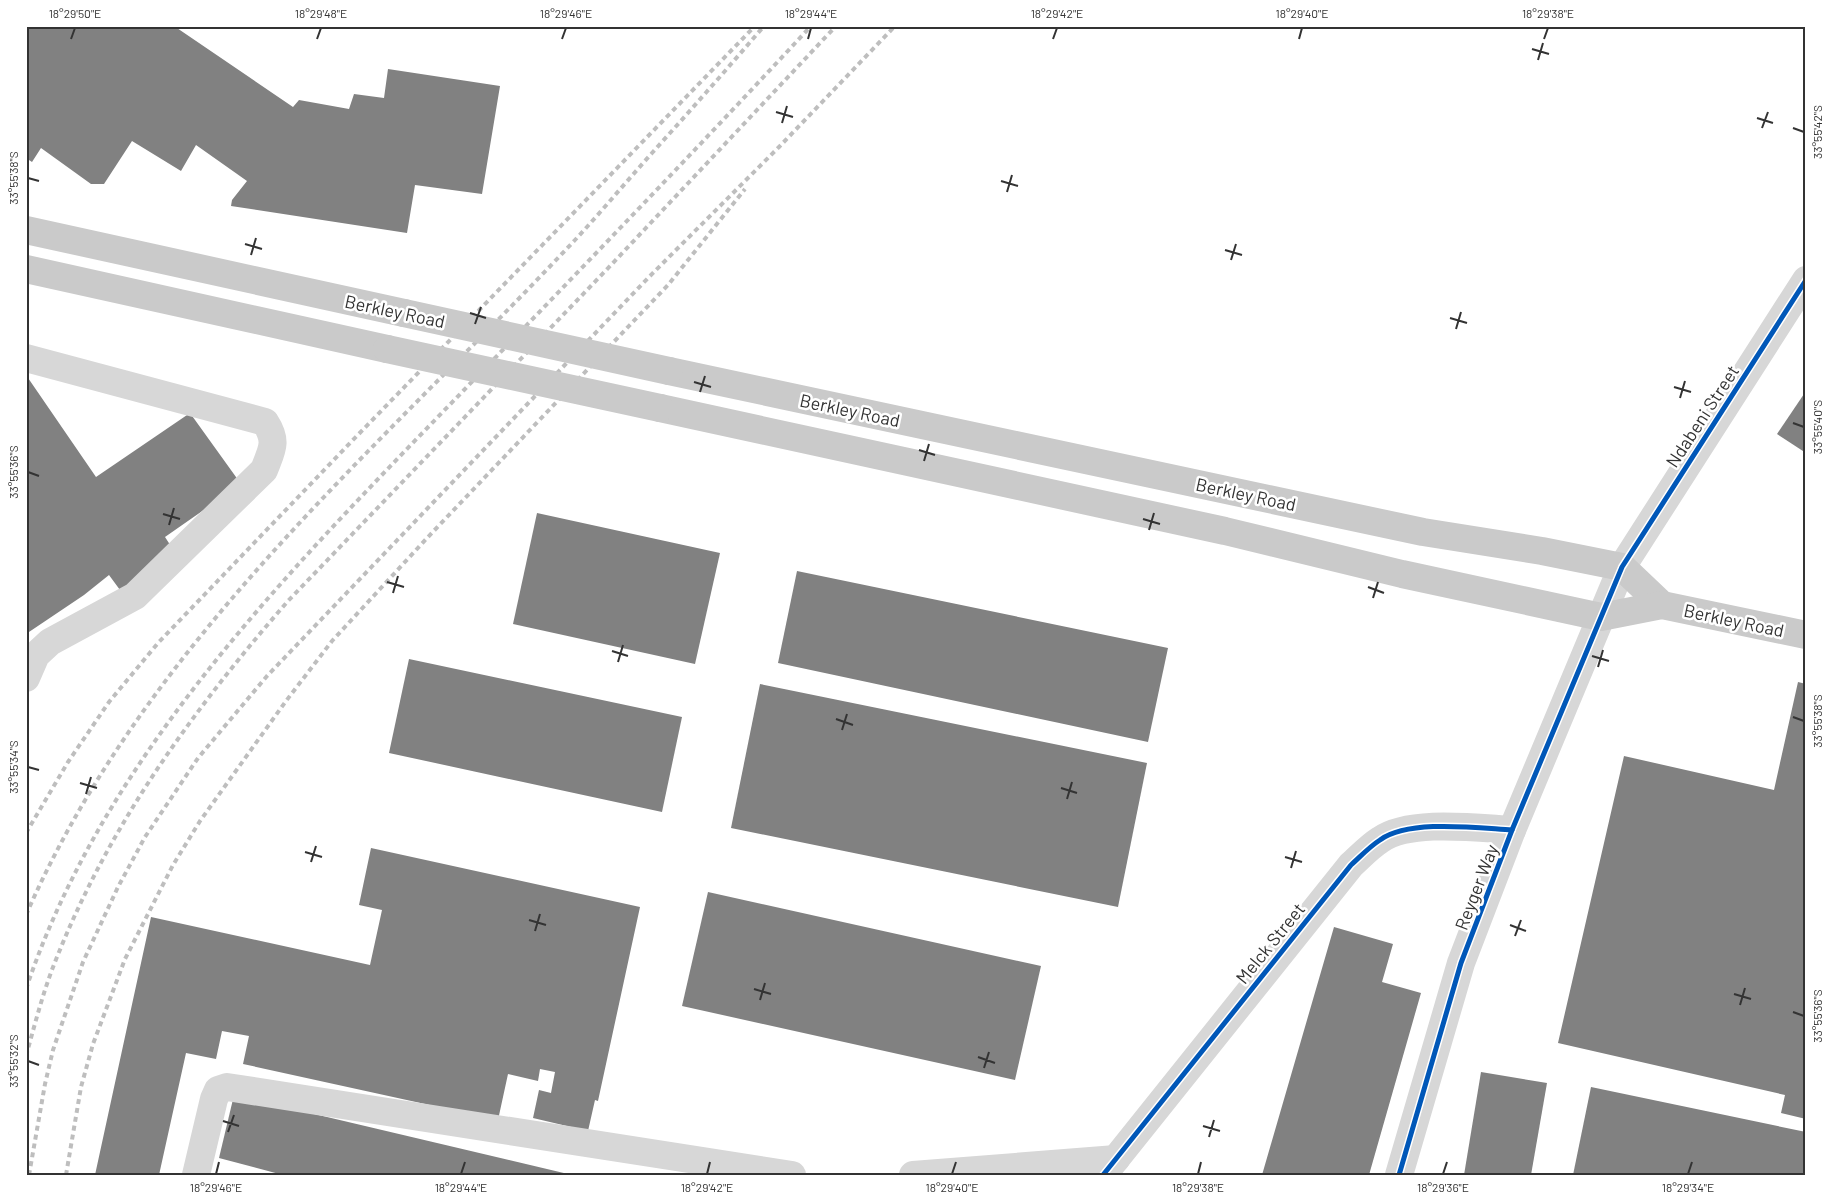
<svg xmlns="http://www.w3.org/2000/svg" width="1832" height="1201" font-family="Barlow,sans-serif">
	<rect width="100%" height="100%" fill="#fff"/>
	<g fill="#818181">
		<path d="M26,26H174L293,107L299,100L349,109L354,94L384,98L388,69L500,86L482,194L415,185L407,233L231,206L232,200L247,181L196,145L181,171L132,141L104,184H91L41,148L32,162L26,158Z"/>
		<path d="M26,375L96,477L190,413L241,484L165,537L176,554L120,590L109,575L84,595L26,634Z"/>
		<path d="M1806,391V453L1777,434Z"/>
		<path d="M537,513L720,553L695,664L513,624Z"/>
		<path d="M797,571L1168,648L1148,742L778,663Z"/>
		<path d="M409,659L682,717L662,812L389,753Z"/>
		<path d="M1798,682L1806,684V1119L1781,1113L1785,1095L1558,1043L1624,756L1774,790Z"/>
		<path d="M760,684L1147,763L1118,907L731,828Z"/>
		<path d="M371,848L640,907L598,1101L595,1100L588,1131L533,1118L539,1090L551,1093L555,1072L540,1069L538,1081L508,1074L498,1120L243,1064L249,1036L222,1031L216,1059L186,1053L159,1175H95L151,917L370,965L382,910L359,905Z"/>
		<path d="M708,892L1041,966L1015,1080L682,1006Z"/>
		<path d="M1334,927L1393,944L1382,982L1421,993L1369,1175H1262Z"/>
		<path d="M1481,1072L1547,1083L1531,1175H1464Z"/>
		<path d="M1591,1087L1806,1132V1175H1573Z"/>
		<path d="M234,1095L568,1174V1175H283L219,1158Z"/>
	</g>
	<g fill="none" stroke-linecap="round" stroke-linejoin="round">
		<g stroke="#d7d7d7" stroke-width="28">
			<path d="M26,358L265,422C278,442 272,449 264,470L135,596L50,642L36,655L26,678"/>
			<path d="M196,1175L214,1099L218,1090L227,1087L792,1175"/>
			<path d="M913,1175L1116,1159"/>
			<path d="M1103,1175L1351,865C1360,857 1369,847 1380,840C1409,819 1477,828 1512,830"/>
			<path d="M1399,1175L1461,963L1512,830L1622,567L1806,280"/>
		</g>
		<g stroke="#cacaca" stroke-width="28">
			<path d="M26,230L404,313"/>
			<path d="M26,269L387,349"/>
			<path d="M669,371L1423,532L1542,551L1622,567L1662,605"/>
			<path d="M660,408L1225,531L1402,574L1601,617L1662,605L1806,635"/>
		</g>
		<g stroke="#bebebe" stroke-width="4" stroke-dasharray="5 4" stroke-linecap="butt">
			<path d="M26,833L68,762L109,702L158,643L351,442L755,26"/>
			<path d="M26,915C146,641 375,453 575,240C601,212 626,182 652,153C690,111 727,69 764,26"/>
			<path d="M26,989C106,751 293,567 464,390C580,270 697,149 811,26"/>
			<path d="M26,1056C35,1024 43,992 55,962C109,825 192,711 288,601L612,264L836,26"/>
			<path d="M29,1175L45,1084L53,1050L83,962L118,887L145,837L198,758L267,676L650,276L779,147L895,26"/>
			<path d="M66,1175L81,1087L93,1044L125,959L173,865L200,821L286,701L332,641L428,537L668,285L745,189"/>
		</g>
		<g stroke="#cacaca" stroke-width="28">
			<path d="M404,313L669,371"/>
			<path d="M387,349L660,408"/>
		</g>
		<g stroke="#fff" stroke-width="8">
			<g id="cycleway">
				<path d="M1103,1175L1351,865C1360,857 1369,847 1380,840C1409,819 1477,828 1512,830"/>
				<path d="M1399,1175L1461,963L1512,830L1622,567L1806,280"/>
			</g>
		</g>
		<use href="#cycleway" stroke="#0057b8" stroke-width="5"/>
	</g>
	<path fill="none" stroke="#333" stroke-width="2" d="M71,39L75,28M317,39L321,28M562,39L566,28M808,39L811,28M1053,39L1057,28M1299,39L1302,28M1544,39L1548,28M1532,49L1549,54M1538,60L1543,43M776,112L793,117M1757,118L1773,123M782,123L787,106M1762,128L1768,112M1793,128L1804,132M28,178L39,181M1001,181L1018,186M1007,192L1012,175M245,244L262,249M1225,250L1242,255M251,255L256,238M1231,260L1236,244M470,313L486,318M1450,318L1467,323M475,324L481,307M1456,329L1461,312M694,382L711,387M1674,387L1691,392M700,392L705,376M1680,398L1685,381M1793,423L1804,427M919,450L935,455M924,461L929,444M28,472L39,476M163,514L180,519M1143,519L1160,524M169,525L174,508M1149,530L1154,513M387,582L404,587M1368,587L1384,593M393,593L398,576M1373,598L1378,582M612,651L628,656M1592,656L1609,661M618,662L623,645M1598,667L1603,650M1793,717L1804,721M836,719L853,725M842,730L847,714M28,767L39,770M80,783L97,788M1061,788L1077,793M86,794L91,777M1067,799L1072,782M305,852L322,857M1285,857L1302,862M311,862L316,846M1291,868L1296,851M529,920L546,925M1510,925L1526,931M535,931L540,914M1515,936L1521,920M754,989L771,994M1734,994L1751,999M760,1000L765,983M1740,1005L1745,988M1793,1012L1804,1016M978,1057L995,1063M28,1061L39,1065M984,1068L989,1052M223,1121L239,1126M1203,1126L1220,1131M228,1132L234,1115M1209,1137L1214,1120M216,1174L219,1162M461,1174L465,1162M707,1174L710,1162M952,1174L956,1162M1198,1174L1201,1162M1443,1174L1447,1162M1688,1174L1692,1162"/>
	<g text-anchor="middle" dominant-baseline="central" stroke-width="5" stroke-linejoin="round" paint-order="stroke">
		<g font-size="18" fill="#333" stroke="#fff">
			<text transform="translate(395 311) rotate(12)">Berkley Road</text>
			<text transform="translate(850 410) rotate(12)">Berkley Road</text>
			<text transform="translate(1702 416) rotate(-57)">Ndabeni Street</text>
			<text transform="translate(1246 494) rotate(12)">Berkley Road</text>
			<text transform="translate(1734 620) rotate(12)">Berkley Road</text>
			<text transform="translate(1476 887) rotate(-69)">Reyger Way</text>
			<text transform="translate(1270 943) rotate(-51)">Melck Street</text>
		</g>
	</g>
	<rect width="1832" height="1201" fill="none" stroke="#ffffff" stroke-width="55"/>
	<rect x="28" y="28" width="1776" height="1146" fill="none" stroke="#333" stroke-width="2"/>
	<g font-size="12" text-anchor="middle" fill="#333">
		<text x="75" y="18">18°29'50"E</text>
		<text x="321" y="18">18°29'48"E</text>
		<text x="566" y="18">18°29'46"E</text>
		<text x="811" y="18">18°29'44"E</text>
		<text x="1057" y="18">18°29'42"E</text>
		<text x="1302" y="18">18°29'40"E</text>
		<text x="1548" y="18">18°29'38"E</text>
		<text transform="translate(1818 132) rotate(-90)" y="4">33°55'42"S</text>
		<text transform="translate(14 178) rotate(-90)" y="4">33°55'38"S</text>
		<text transform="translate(1818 427) rotate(-90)" y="4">33°55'40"S</text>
		<text transform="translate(14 472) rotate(-90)" y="4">33°55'36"S</text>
		<text transform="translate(1818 721) rotate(-90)" y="4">33°55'38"S</text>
		<text transform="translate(14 767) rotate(-90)" y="4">33°55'34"S</text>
		<text transform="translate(1818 1016) rotate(-90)" y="4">33°55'36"S</text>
		<text transform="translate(14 1061) rotate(-90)" y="4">33°55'32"S</text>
		<text x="216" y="1192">18°29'46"E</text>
		<text x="461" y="1192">18°29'44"E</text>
		<text x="707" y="1192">18°29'42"E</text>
		<text x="952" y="1192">18°29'40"E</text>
		<text x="1198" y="1192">18°29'38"E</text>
		<text x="1443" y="1192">18°29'36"E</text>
		<text x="1688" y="1192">18°29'34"E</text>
	</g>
</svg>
